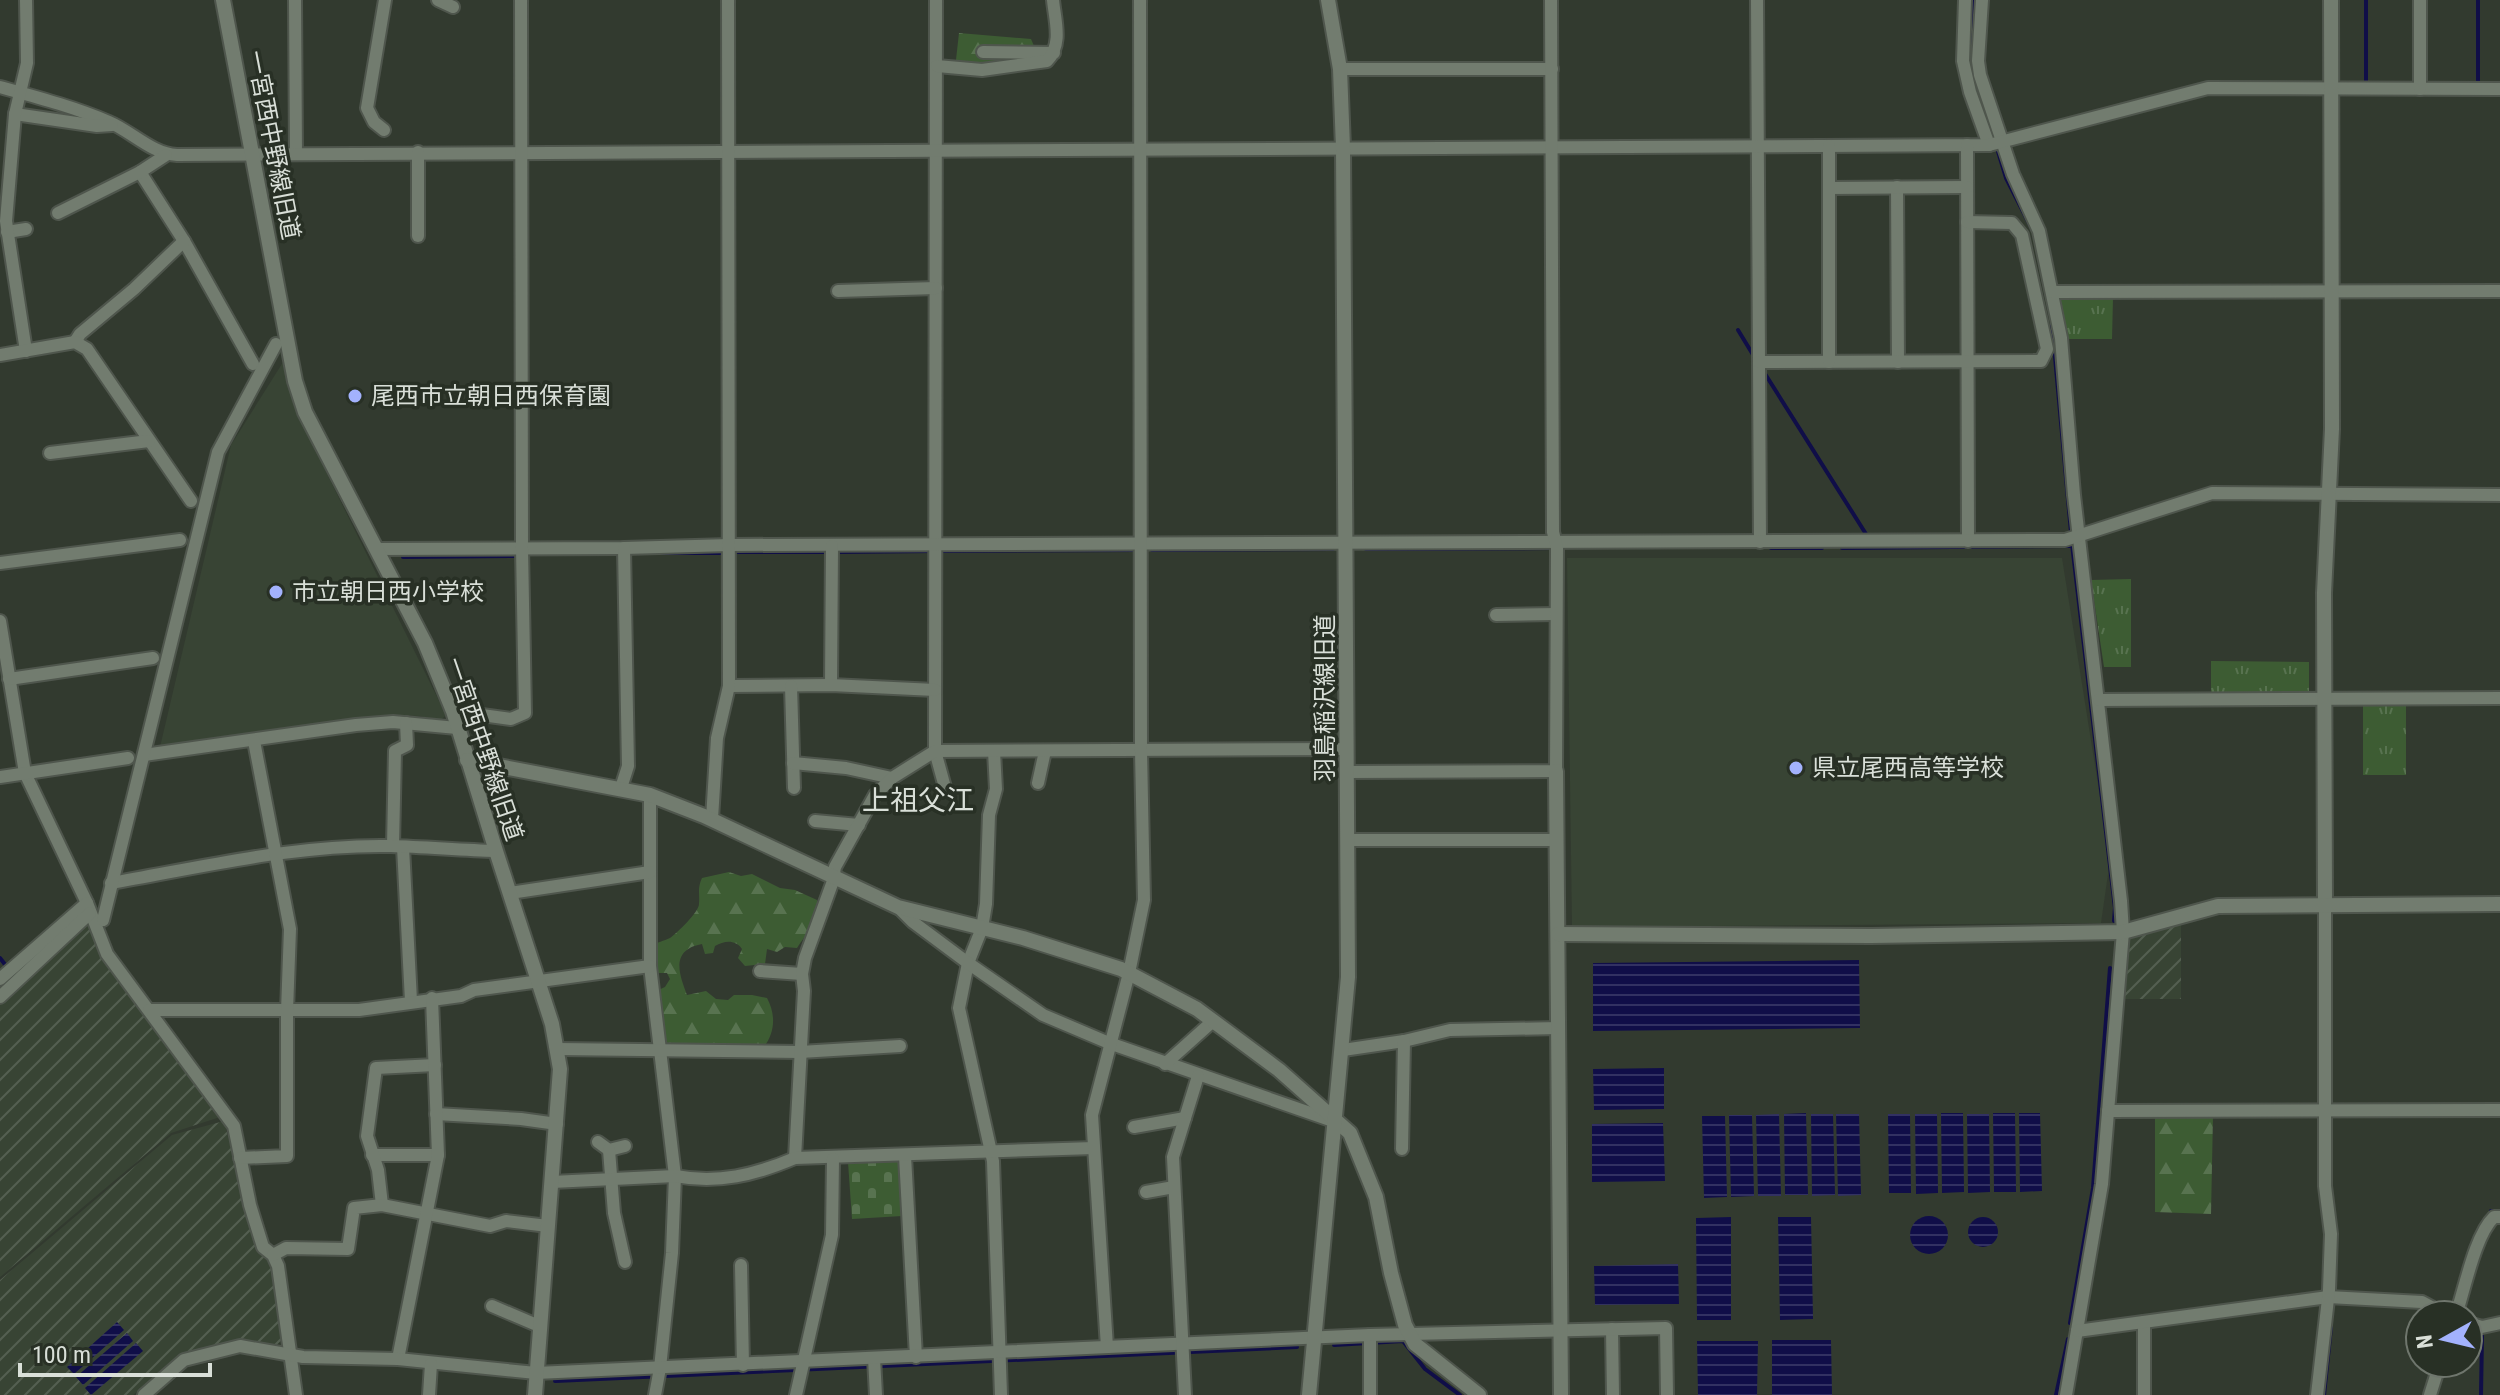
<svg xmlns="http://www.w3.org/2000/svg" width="2500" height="1395" font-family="'Roboto Condensed','Noto Sans JP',sans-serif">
	<defs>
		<pattern id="industrial-furrows" width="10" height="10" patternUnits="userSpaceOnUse" patternTransform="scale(2)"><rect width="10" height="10" fill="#384434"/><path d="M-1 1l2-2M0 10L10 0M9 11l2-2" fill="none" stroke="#545f51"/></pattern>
		<pattern id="grass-tufts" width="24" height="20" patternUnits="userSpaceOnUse" patternTransform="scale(2)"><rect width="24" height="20" fill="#3d5c33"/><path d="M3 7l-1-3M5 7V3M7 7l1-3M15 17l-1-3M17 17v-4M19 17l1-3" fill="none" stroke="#587350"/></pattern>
		<pattern id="forest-firs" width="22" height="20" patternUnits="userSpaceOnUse" patternTransform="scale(2)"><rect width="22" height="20" fill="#3d5c33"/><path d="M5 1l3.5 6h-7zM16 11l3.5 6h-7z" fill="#587350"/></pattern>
		<pattern id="cemetery-stones" width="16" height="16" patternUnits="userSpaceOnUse" patternTransform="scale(2)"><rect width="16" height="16" fill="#3d5c33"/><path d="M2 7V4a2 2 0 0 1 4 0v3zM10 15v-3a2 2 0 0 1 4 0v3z" fill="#587350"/></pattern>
		<pattern id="water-rules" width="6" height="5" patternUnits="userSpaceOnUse" patternTransform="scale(2)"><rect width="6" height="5" fill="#100e48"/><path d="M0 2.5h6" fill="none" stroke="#323162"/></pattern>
	</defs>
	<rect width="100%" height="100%" fill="#323a2f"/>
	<g fill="#384434">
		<path d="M285,359L297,413L446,715L440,721L420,716L392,715L361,718L254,736L160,747L231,445Z"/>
		<path d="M1567,558H2062L2110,860L2101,923L1572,927Z"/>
	</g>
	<g fill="url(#industrial-furrows)">
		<path d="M87,923H90L220,1117L171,1133L0,1277V1003Z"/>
		<path d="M2181,924V999H2123L2129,938Z"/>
		<path d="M224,1121L245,1205L270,1258L284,1339L277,1345L235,1342L178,1357L133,1395H0V1280L172,1135Z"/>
	</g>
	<g fill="url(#grass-tufts)">
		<path d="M2113,297L2112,339H2066L2059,300L2061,298Z"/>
		<path d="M2131,579V667H2104L2091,580Z"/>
		<path d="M2211,661L2309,662V693H2211Z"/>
		<rect x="2363" y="704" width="43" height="71"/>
	</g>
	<g fill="url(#forest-firs)">
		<path d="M959,33L1031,39L1037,53L1023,66L955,69Z"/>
		<path d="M729,872L741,876L752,874L780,888L795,890L817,900C820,922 808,931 797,948L785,947L777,952L767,949L765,964L745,966L738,958L742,949C735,939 724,941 715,946L713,953L705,954L702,944C670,950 679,974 687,995L706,991L716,999L728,1000L734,995H752L767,998C776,1015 775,1032 764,1047L671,1048L659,1040L654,992L665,987L670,979L667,973H658L653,968L652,946C657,942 664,941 670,938C677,933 699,912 699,904C700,893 697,889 702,878Z"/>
		<path d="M2155,1115H2213L2211,1214L2155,1212Z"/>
	</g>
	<path fill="url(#cemetery-stones)" d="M904,1159L902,1216L852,1219L848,1162Z"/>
	<g fill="url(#water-rules)">
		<path d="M1859,960L1860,1028L1593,1031V963Z"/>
		<path d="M1664,1068V1109L1594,1110L1593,1069Z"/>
		<path d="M1806,1113L1808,1195H1785L1784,1114Z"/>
		<path d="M1941,1113H1963L1964,1192L1942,1193Z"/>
		<path d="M1993,1113H2015L2016,1192H1994Z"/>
		<path d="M2019,1113H2040L2042,1191L2020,1192Z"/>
		<path d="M1779,1114L1781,1196H1758L1756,1115Z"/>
		<path d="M1811,1114H1833L1835,1195L1812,1196Z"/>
		<path d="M1836,1114H1859L1861,1195L1838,1196Z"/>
		<path d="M1888,1114H1910L1911,1193H1889Z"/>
		<path d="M1915,1114H1937L1938,1193L1916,1194Z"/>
		<path d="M1967,1114H1989L1990,1192L1968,1193Z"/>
		<path d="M1729,1115H1752L1754,1196L1731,1197Z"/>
		<path d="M1702,1116H1725L1727,1197L1704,1198Z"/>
		<path d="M1663,1123L1665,1181L1592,1182V1124Z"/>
		<circle cx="1929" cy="1235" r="19"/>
		<path d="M1731,1217V1320H1697L1696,1218Z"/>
		<path d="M1778,1217H1811L1813,1319L1780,1320Z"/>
		<circle cx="1983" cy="1232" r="15"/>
		<path d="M1678,1264L1679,1304L1595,1305L1594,1266Z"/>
		<path d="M117,1322L124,1330L74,1374L67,1367Z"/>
		<path d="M127,1333L133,1341L83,1385L76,1377Z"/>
		<path d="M1772,1340H1831L1832,1395H1772Z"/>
		<path d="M1697,1341H1758L1757,1395H1698Z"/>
		<path d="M136,1343L143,1351L91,1395L85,1388Z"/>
	</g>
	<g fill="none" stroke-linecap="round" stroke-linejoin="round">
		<g stroke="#100e48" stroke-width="4">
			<path d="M1973,0L1972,79L1984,105"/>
			<path d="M2366,0V84"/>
			<path d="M2478,0V83"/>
			<path d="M1996,145L2006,178L2032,229"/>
			<path d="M2052,324L2071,532"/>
			<path d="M1738,330L1755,358"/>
			<path d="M1762,369L1866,534"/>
			<path d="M2072,544L2115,908L2114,921"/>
			<path d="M1771,548H1822"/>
			<path d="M1842,548L2071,546"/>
			<path d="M1366,549L1551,548"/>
			<path d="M1152,550L1333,549"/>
			<path d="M943,551L1135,550"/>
			<path d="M738,552H830"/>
			<path d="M836,552L933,551"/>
			<path d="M656,553H726"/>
			<path d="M403,557L514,556"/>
			<path d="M0,958L7,967"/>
			<path d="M2491,1211H2500"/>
			<path d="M2070,1323L2093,1188L2110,968"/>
			<path d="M1334,1345L1403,1341L1425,1369L1460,1395"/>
			<path d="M555,1381L1297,1347"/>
			<path d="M2056,1395L2068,1339"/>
			<path d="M2324,1395L2331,1327"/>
			<path d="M2481,1395L2482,1336"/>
		</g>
		<g stroke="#4f564d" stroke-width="16">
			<g id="minor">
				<path d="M295,0L296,154"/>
				<path d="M438,0L453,7"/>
				<path d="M936,0L935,751L946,791"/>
				<path d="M1757,0L1760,542"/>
				<path d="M1965,0L1963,61L1970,92L1989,145"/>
				<path d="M1982,0L1978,61L1980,75L2013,174L2039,231L2061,338L2074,495L2121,901L2123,932L2102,1184L2066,1395"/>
				<path d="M983,52L1054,53"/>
				<path d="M937,66L982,70L1047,61C1063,44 1055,21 1053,0"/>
				<path d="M1340,69H1552"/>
				<path d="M0,87C36,97 74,107 109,122C131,131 152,154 177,155L1989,145L2208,88L2500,89"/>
				<path d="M2420,89V0"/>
				<path d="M15,114L97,126L112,125"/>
				<path d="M384,130L374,122L367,108L385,0"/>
				<path d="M1967,145L1968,541"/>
				<path d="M418,152V236"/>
				<path d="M140,172L184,241L253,364"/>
				<path d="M1897,187L1898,362"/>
				<path d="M1829,188L1967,187"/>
				<path d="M58,213L140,172L166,155"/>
				<path d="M7,232L26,229"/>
				<path d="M838,291L936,288"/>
				<path d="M2052,292L2500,291"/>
				<path d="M75,342L80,334L134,289L184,241"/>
				<path d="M26,351L6,221L15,114L27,63L26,0"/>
				<path d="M0,355L75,342L87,349L191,501"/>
				<path d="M1759,362L2041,361L2047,349L2022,235L2012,223L1967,222"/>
				<path d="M1829,362V146"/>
				<path d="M50,453L149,441"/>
				<path d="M377,549L624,548L730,545L2065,540L2212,493L2500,495"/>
				<path d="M0,563L180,540"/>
				<path d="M1496,615L1556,614"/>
				<path d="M0,621L25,773L87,903L107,954L234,1126L250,1205L263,1247L273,1255L278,1266L296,1395"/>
				<path d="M9,679L153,658"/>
				<path d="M831,685L832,546"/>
				<path d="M729,686L831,685L935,690"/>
				<path d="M791,686L794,788"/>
				<path d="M2099,700L2500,698"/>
				<path d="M453,711L511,719L525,713L522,548L521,0"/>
				<path d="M994,751L996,789L989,815L986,904L982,928L968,963L959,1008L993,1161L1001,1395"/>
				<path d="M144,755L356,725L393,722L457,728"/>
				<path d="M793,763L846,768L892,778"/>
				<path d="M1347,772L1556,771L1557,548L1553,532L1551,0"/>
				<path d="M0,777L128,758"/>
				<path d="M1038,783L1045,751"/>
				<path d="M621,788L628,766L624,548"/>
				<path d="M650,795V966L675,1176L672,1253L660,1368L655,1395"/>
				<path d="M712,819L717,738L729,686L728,0"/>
				<path d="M815,821L859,825"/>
				<path d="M1348,840H1556"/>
				<path d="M393,846L395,751L407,745L406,723"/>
				<path d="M403,847L411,1001"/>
				<path d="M111,883C203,867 298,844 391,846C426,847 461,850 496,851"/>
				<path d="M510,893L650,872"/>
				<path d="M898,907L913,922L968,963L1043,1015L1109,1043L1336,1122"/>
				<path d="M103,920L218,452L276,344"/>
				<path d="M760,971L802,974"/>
				<path d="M0,979L87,903"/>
				<path d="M0,997L90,913"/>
				<path d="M149,1010H359L461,996L474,990L650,966"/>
				<path d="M558,1049L800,1052L900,1046"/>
				<path d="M1343,1050L1404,1041L1450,1030L1559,1028"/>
				<path d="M1165,1064L1213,1021"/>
				<path d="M2108,1111L2500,1110"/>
				<path d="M436,1114L521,1119L557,1124"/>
				<path d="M1134,1127L1185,1118"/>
				<path d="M598,1142L609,1150L625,1146"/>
				<path d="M1402,1149L1404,1041"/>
				<path d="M609,1150L614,1213L625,1262"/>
				<path d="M372,1155H438"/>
				<path d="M905,1156L916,1357"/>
				<path d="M240,1158L287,1156V1011L290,929L254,741"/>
				<path d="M795,1158L804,991L802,974L805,958L833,881L835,867L875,795L892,778L935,751L1347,749"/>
				<path d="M552,1182L675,1176C718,1184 755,1175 795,1158L1094,1148"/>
				<path d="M1146,1192L1174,1187"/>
				<path d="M382,1205L378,1170L367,1136L376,1068L435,1065"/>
				<path d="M273,1255L286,1248L348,1249L354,1208L382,1205L490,1226L506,1221L548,1226"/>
				<path d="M741,1265L743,1365"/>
				<path d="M492,1306L539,1326"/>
				<path d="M2456,1315C2465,1288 2475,1235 2494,1217H2500"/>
				<path d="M2144,1322V1395"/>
				<path d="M2468,1323L2482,1327L2500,1323"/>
				<path d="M1612,1329L1613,1395"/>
				<path d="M2077,1331L2328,1297L2422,1302L2446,1315"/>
				<path d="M1370,1335V1395"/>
				<path d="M1107,1347L1092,1115L1129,973L1144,900L1141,751L1140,0"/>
				<path d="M874,1358L876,1395"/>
				<path d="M398,1359L438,1155L432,998"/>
				<path d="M144,1395L184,1360L240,1346L303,1357L398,1359L536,1373L1370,1335L1666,1328L1667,1395"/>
				<path d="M429,1395L431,1364"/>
				<path d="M796,1395L832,1235L833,1159"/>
				<path d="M1185,1395L1173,1157L1198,1076"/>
				<path d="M2317,1395L2329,1290L2331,1234L2325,1186V904"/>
				<path d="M2430,1395L2440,1363"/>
			</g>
		</g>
		<g stroke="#4f564d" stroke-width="18">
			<g id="tertiary">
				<path d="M223,0L295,381L305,412L425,643L453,711L496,851L552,1024L560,1069L535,1395"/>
				<path d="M467,760L650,795L704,816L898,907L1023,938L1121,969L1197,1009L1279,1070L1350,1133L1376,1197L1391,1273L1405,1325L1415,1344L1479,1395"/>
				<path d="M1556,771L1561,1395"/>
				<path d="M2325,904L2324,593L2332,429L2331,0"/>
				<path d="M1558,934L1871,936L2123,932L2218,906L2500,904"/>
				<path d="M1309,1395L1348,977L1343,148L1340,69L1328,0"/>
			</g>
		</g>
		<use href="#minor" stroke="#727c6f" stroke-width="12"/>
		<use href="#tertiary" stroke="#727c6f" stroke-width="14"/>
	</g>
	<g fill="#a3b2fd" stroke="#283025" stroke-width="3">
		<circle cx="355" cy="396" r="8"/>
		<circle cx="276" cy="592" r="8"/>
		<circle cx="1796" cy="768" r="8"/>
	</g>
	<g text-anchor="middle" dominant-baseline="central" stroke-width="7" stroke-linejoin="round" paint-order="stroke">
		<g font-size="24" fill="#d9dfd8" stroke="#283025">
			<text transform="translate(273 145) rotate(79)">一宮西中野線旧道</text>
			<text transform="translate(1325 698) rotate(-90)">羽島稲沢線旧道</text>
			<text transform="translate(484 749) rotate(71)">一宮西中野線旧道</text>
		</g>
		<g font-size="24" fill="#d9dfd8" stroke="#283025" text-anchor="start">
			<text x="371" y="396">尾西市立朝日西保育園</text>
			<text x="292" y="592">市立朝日西小学校</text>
			<text x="1812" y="768">県立尾西高等学校</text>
		</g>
		<g font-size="28" fill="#d9dfd8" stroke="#283025">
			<text x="918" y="800">上祖父江</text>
		</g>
	</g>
	<g transform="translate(2444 1339) rotate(262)"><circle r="38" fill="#283025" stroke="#6f766d" stroke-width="2"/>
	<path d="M0-6L14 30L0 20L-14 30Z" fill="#a3b2fd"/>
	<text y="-12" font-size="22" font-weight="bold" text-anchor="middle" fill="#d9dfd8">N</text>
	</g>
	<path d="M20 1363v12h190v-12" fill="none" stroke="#d9dfd8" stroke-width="4"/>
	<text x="32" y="1363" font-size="24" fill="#d9dfd8" stroke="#283025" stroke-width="6" paint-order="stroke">100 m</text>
</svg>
